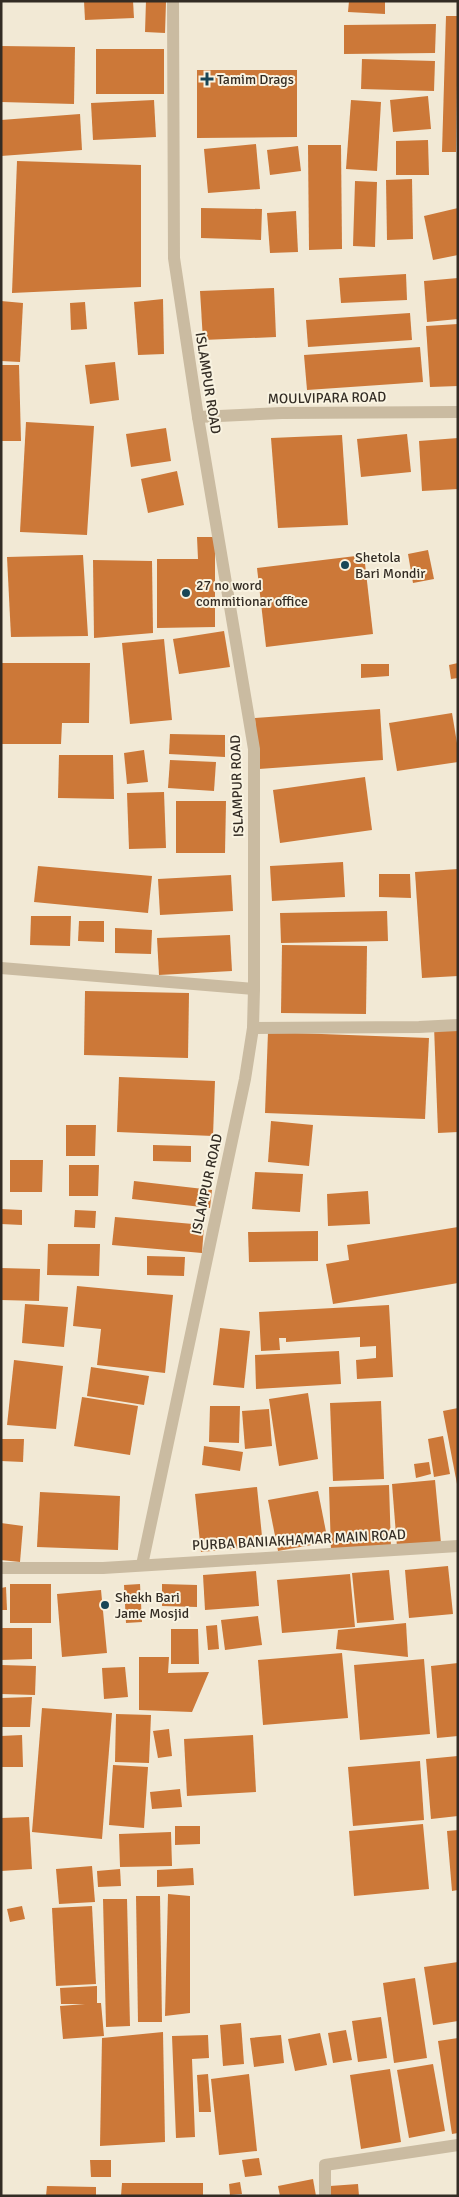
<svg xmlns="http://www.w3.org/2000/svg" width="459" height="2197" font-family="Signika,sans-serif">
	<rect width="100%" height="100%" fill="#f2e9d5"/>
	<g fill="#cc7838">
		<path d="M84,1H133L134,18L85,20Z"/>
		<path d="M146,1H166L165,33L145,32Z"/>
		<path d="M349,1H385V14L348,12Z"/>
		<path d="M446,16H458L456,152H442Z"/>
		<path d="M436,24L435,53L344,54V25Z"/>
		<path d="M1,46L75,47L74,104L1,102Z"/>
		<rect x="96" y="49" width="68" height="45"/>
		<path d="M362,59L435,61L434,91L361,89Z"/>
		<path d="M197,70H297V137L197,138Z"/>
		<path d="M428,96L431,129L393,132L390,100Z"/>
		<path d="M154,100L156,137L93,140L91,103Z"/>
		<path d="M351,100L381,102L377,171L346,169Z"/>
		<path d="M80,114L82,150L1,156V120Z"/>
		<path d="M428,140L429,175H396V141Z"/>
		<path d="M256,144L260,189L208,193L204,149Z"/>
		<path d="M308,145H341L342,249L309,250Z"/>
		<path d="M298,146L301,171L270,175L267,150Z"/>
		<path d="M17,161L141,165V287L12,293Z"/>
		<path d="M412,179L413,239L387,240L386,180Z"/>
		<path d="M355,181L377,182L375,247L353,246Z"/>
		<path d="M201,208L262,209L261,240L201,238Z"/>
		<path d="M458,208V255L433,260L424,216Z"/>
		<path d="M296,211L298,252L270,253L267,213Z"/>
		<path d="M406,274L407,300L341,303L339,278Z"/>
		<path d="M458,278V319L427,322L424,281Z"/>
		<path d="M274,288L276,337L203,340L200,291Z"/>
		<path d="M163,299L164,354L138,355L134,302Z"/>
		<path d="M1,301L23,303L20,362L1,361Z"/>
		<path d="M85,302L87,329L71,330L70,303Z"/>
		<path d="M410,313L412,340L308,347L306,320Z"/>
		<path d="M458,324V386L430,387L426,326Z"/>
		<path d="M420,347L423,382L307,390L304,355Z"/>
		<path d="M115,362L119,400L90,404L85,365Z"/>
		<path d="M1,365H19L21,441H1Z"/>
		<path d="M26,422L94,426L87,535L20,532Z"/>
		<path d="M166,428L171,461L131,467L126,434Z"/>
		<path d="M407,434L411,472L361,477L357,439Z"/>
		<path d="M342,435L348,525L278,528L271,438Z"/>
		<path d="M458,438V489L422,491L419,441Z"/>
		<path d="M177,471L184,505L148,513L141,479Z"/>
		<path d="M197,537H215V627L157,628V559H198Z"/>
		<path d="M428,550L434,579L413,583L408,554Z"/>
		<path d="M83,555L88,636L11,637L7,557Z"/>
		<path d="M364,555L373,634L266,647L257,568Z"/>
		<path d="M93,560L152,561L153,633L94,638Z"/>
		<path d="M224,631L230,667L179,674L173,639Z"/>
		<path d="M164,639L172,720L130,724L122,643Z"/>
		<path d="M1,663H90L89,723H62L61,744H1Z"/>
		<path d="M458,663V678L451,679L449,665Z"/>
		<path d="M361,664H389V676L361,678Z"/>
		<path d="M380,709L383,760L259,769L255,718Z"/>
		<path d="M452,713L458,749V762L397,771L389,723Z"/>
		<path d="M170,734L225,735V757L169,754Z"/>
		<path d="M144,750L148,782L127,784L124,753Z"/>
		<path d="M59,755H113L114,799L58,798Z"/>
		<path d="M170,760L216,762L214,791L168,788Z"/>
		<path d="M365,777L372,830L280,843L273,790Z"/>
		<path d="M164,792L166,848L129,849L127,793Z"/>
		<path d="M176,801H226L225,853H176Z"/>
		<path d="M343,862L345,897L272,901L270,866Z"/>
		<path d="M38,866L152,876L148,913L34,902Z"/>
		<path d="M458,869V976L422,978L415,872Z"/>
		<path d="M379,874H410L411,898L379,897Z"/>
		<path d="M231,875L233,911L160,915L158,879Z"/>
		<path d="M387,911L388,941L281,943L280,913Z"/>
		<path d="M31,916H71L70,946L30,945Z"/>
		<path d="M79,921H104V942L78,941Z"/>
		<path d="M115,928L152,930L151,954L115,953Z"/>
		<path d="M230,935L232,971L159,975L157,938Z"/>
		<path d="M282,945L367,946L366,1014L281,1013Z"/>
		<path d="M85,991L189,993L188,1058L84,1055Z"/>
		<path d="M458,1025V1132L438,1133L434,1026Z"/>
		<path d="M268,1032L429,1038L425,1119L265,1113Z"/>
		<path d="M119,1077L215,1081L213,1136L117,1132Z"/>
		<path d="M271,1121L313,1125L309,1166L268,1162Z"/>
		<path d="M66,1125H96L95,1156H66Z"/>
		<path d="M153,1145L191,1146V1162L153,1161Z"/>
		<path d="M10,1160H43L42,1192H10Z"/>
		<path d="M69,1165H99L98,1196H69Z"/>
		<path d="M255,1172L303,1174L300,1212L252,1209Z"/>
		<path d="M134,1181L212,1190L210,1208L132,1199Z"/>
		<path d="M368,1191L370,1224L328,1226L327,1194Z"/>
		<path d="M1,1209L22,1210V1225L1,1224Z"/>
		<path d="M75,1210L96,1211L95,1228L74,1227Z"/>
		<path d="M115,1217L204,1225L202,1253L112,1245Z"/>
		<path d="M458,1227V1283L333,1304L326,1264L349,1260L347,1245Z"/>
		<path d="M318,1231V1261L249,1262L248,1232Z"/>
		<path d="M48,1244H100L99,1276L47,1275Z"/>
		<path d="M147,1256L185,1257L184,1276L147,1275Z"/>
		<path d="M1,1268L40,1269L39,1301L1,1300Z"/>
		<path d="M77,1286L173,1295L165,1373L97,1365L101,1329L73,1326Z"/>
		<path d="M25,1304L68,1307L64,1347L22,1343Z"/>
		<path d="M389,1305L393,1377L357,1379L356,1360L376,1358V1346L360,1347V1337L286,1342V1338H279L280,1350L261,1351L259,1312Z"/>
		<path d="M220,1328L250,1331L244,1388L213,1385Z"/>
		<path d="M339,1351L341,1384L256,1389L255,1355Z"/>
		<path d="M14,1360L63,1366L56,1429L7,1425Z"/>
		<path d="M91,1367L149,1376L144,1405L87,1396Z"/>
		<path d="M308,1393L318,1459L279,1466L269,1399Z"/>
		<path d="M82,1397L138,1406L130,1455L74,1446Z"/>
		<path d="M381,1401L384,1479L333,1481L330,1403Z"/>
		<path d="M210,1406H240L239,1443L209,1442Z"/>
		<path d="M458,1408V1484H457L443,1411Z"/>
		<path d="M269,1409L272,1446L245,1449L242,1411Z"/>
		<path d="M443,1436L450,1474L434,1477L428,1439Z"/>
		<path d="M1,1439H24L23,1462L1,1461Z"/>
		<path d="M204,1446L243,1452L240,1471L202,1465Z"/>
		<path d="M429,1462L431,1474L416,1478L414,1464Z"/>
		<path d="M435,1480L441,1543L397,1547L392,1484Z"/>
		<path d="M389,1485L391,1547L331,1550L329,1487Z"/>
		<path d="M257,1487L263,1546L201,1552L195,1494Z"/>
		<path d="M318,1491L328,1542L278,1551L268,1500Z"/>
		<path d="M40,1492L120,1496L118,1550L37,1547Z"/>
		<path d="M1,1523L23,1526L20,1562L1,1560Z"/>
		<path d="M448,1566L453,1614L409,1618L405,1570Z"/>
		<path d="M389,1570L394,1620L357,1623L352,1573Z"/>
		<path d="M256,1571L259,1606L205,1610L203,1575Z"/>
		<path d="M350,1574L355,1627L282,1633L277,1580Z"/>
		<rect x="10" y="1584" width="41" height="39"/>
		<path d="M140,1584L142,1622L126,1623L124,1585Z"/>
		<path d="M162,1584L197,1585V1607L162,1606Z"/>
		<path d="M6,1587L7,1610H1V1588Z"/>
		<path d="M101,1590L107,1653L62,1657L57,1594Z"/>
		<path d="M258,1616L262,1645L225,1650L221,1620Z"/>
		<path d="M406,1623L408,1657L336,1649L338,1630Z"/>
		<path d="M217,1625L219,1649L208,1650L206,1626Z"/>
		<path d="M1,1628H32V1659L1,1660Z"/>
		<path d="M171,1629H198L199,1664H171Z"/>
		<path d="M342,1653L348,1718L263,1725L258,1660Z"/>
		<path d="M139,1657H169L168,1673L209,1672L192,1712L139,1710Z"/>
		<path d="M424,1659L430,1734L360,1740L354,1665Z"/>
		<path d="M458,1663V1736L437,1738L431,1666Z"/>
		<path d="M1,1665L36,1666L35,1695L1,1694Z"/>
		<path d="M125,1667L128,1697L104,1699L102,1668Z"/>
		<path d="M32,1697L30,1727H1V1698Z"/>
		<path d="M42,1708L112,1713L102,1839L32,1832Z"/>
		<path d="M116,1714L151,1715L149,1763L115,1762Z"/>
		<path d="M169,1729L172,1756L158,1758L153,1731Z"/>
		<path d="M22,1735L23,1767H1V1736Z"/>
		<path d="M253,1735L256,1792L187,1796L184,1739Z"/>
		<path d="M458,1756V1816L431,1819L426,1759Z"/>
		<path d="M420,1761L424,1820L353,1826L348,1767Z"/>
		<path d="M113,1765L148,1767L144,1828L109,1825Z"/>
		<path d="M180,1789L182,1807L152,1809L150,1792Z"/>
		<path d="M29,1817L32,1869L1,1871V1818Z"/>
		<path d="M423,1824L429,1889L354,1896L349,1831Z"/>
		<path d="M175,1826H200V1844L175,1845Z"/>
		<path d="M458,1830V1890L452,1891L447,1831Z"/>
		<path d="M171,1832L172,1866L120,1867L119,1834Z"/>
		<path d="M92,1866L95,1902L59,1904L56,1869Z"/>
		<path d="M193,1868L194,1885L157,1887V1870Z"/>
		<path d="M120,1869L121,1886L98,1887L97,1871Z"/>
		<path d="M168,1894L190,1896V2013L165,2016Z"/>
		<path d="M136,1896H160L162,2022H138Z"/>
		<path d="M103,1899H127L130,2026L106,2027Z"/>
		<path d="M22,1906L25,1919L10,1922L7,1909Z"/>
		<path d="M92,1906L96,1984L56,1986L52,1908Z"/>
		<path d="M458,1962V2021L433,2025L424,1967Z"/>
		<path d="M415,1978L427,2058L394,2063L383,1983Z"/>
		<path d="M97,1986V2003H101L104,2036L63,2039L60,2006L85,2004H61L60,1988Z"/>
		<path d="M381,2017L387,2058L358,2062L352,2021Z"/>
		<path d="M241,2023L244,2064L223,2066L220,2025Z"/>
		<path d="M346,2030L352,2060L333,2063L328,2033Z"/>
		<path d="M163,2032L165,2142L100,2146L102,2038Z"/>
		<path d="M320,2033L327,2065L295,2071L288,2039Z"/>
		<path d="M208,2035L209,2058L192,2059L195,2137L176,2138L172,2036Z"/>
		<path d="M281,2035L284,2063L254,2067L250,2038Z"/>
		<path d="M458,2038V2133L452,2134L438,2041Z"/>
		<path d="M433,2064L445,2131L409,2138L397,2070Z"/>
		<path d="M390,2069L401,2142L361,2149L350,2075Z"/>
		<path d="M208,2074L211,2112H199L197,2075Z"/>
		<path d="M249,2074L257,2151L219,2155L211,2079Z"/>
		<path d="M259,2158L262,2175L245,2177L242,2160Z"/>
		<path d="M90,2160H111V2177H91Z"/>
		<path d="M313,2179L316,2196H280L278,2186Z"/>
		<path d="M240,2182L242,2194L230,2195L229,2184Z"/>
		<path d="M122,2183H203V2196H121Z"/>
		<path d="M358,2184L359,2196H331L330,2186Z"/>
		<path d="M47,2186L96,2187V2196H46Z"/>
	</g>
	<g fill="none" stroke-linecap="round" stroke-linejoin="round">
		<g stroke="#cabba1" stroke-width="12">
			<path d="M198,417L282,413L458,412"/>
			<path d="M1,968L254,989"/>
			<path d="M253,1028L419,1027L458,1025"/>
			<path d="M142,1565L245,1079L253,1028L254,989V749L198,417L174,258L173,1"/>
			<path d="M325,2196V2165L458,2145"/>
		</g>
		<path stroke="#cabba1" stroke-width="12" d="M1,1568H103L458,1546"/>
	</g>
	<g fill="#184656" stroke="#f9f3e1" stroke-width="2">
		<path d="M204.5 71.5h5v5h5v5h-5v5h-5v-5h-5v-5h5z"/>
		<circle cx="345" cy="565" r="5"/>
		<circle cx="186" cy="593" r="5"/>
		<circle cx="105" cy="1605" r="5"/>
	</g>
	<g text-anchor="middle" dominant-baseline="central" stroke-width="4" stroke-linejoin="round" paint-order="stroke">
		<g font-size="14" fill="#332c24" stroke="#f9f3e1" text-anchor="start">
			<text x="217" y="79">Tamim Drags</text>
			<text x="355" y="557">Shetola<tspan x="355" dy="16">Bari Mondir</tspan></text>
			<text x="196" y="585">27 no word<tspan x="196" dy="16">commitionar office</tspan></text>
			<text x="115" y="1597">Shekh Bari<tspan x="115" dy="16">Jame Mosjid</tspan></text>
		</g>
		<g font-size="14" fill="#332c24" stroke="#f9f3e1">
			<text transform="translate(208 383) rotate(81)">ISLAMPUR ROAD</text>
			<text transform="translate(327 398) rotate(-1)">MOULVIPARA ROAD</text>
			<text transform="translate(237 786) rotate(-92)">ISLAMPUR ROAD</text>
			<text transform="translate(207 1184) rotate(-78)">ISLAMPUR ROAD</text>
			<text transform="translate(299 1540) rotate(-3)">PURBA BANIAKHAMAR MAIN ROAD</text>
		</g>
	</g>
	<rect width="459" height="2197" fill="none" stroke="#332c24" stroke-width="5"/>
</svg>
